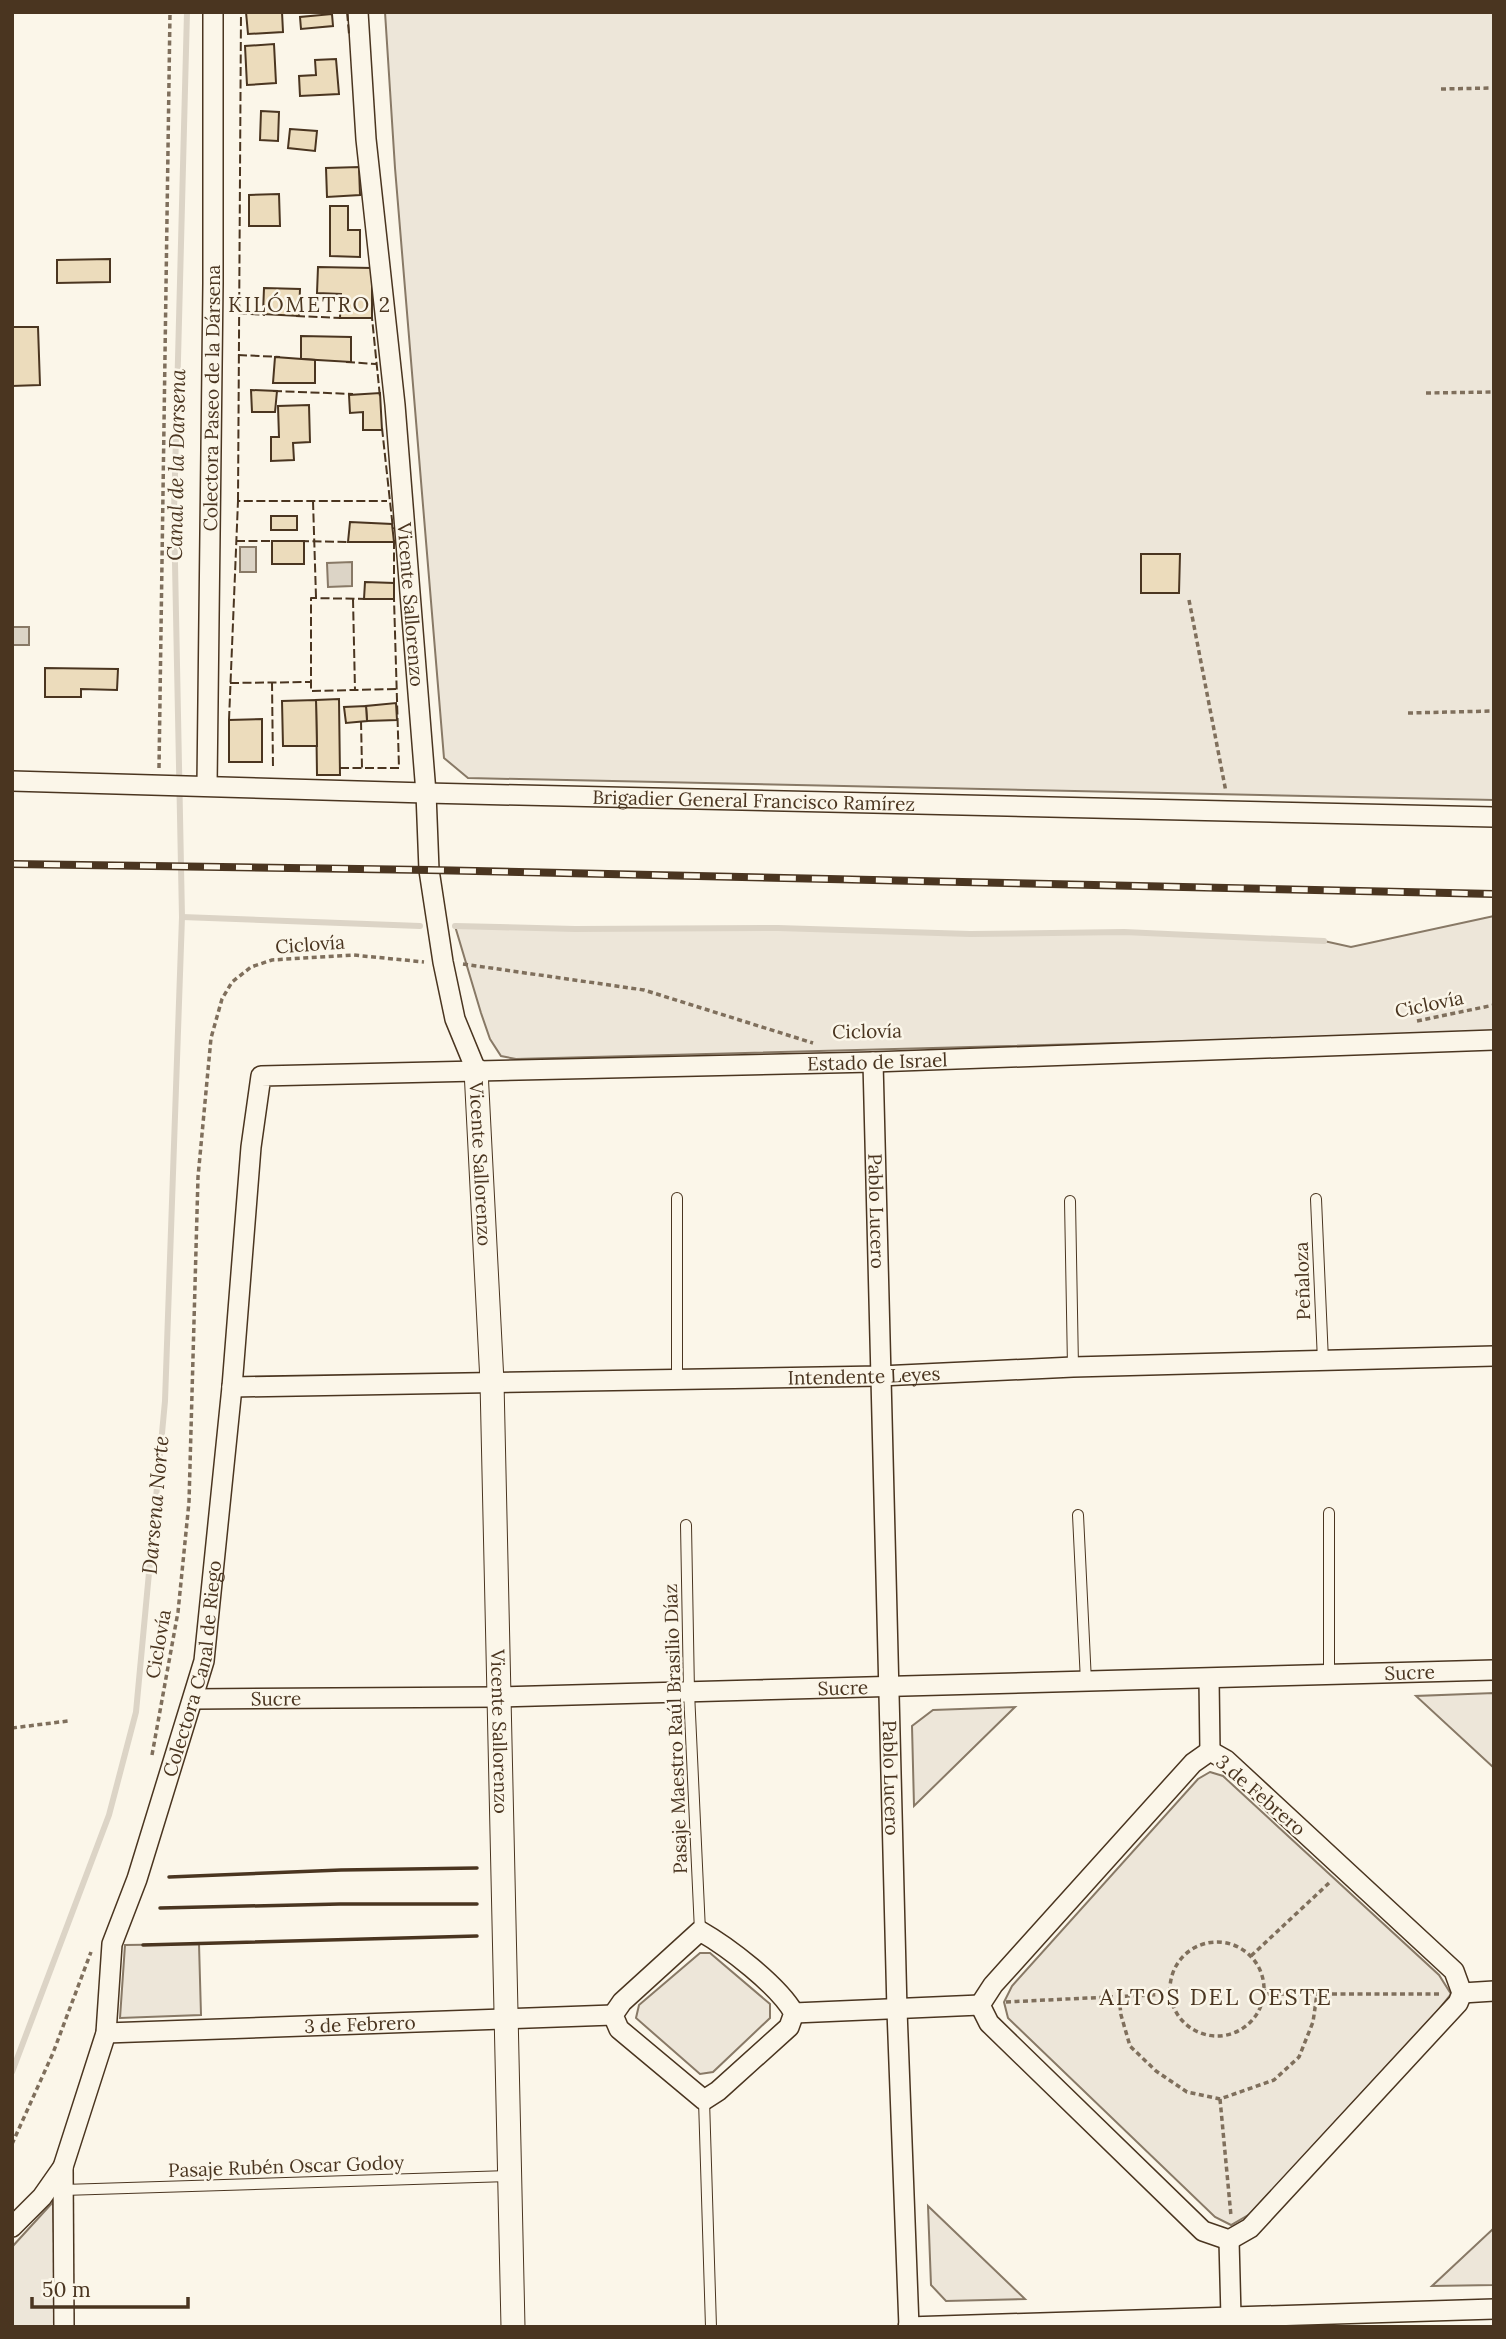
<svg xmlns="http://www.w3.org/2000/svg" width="1506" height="2339" font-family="Lora,serif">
	<rect width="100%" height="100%" fill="#fbf6e9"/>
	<g fill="#ede6d9" stroke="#887966" stroke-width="2">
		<path d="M385,12H1494V800L468,778L444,758L395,168Z"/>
		<path d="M1494,916V1033L516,1059L501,1056L490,1039L481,1013L455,926L575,929L778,928L970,934L1124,932L1324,941L1351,947Z"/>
		<path d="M1494,1693V1768L1416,1696Z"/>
		<path d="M1015,1707L914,1806L912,1726L933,1710Z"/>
		<path d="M1210,1772L1223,1776L1439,1975L1451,1994L1435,2014L1250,2214L1231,2225L1215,2217L1008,2018L1004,2002L1012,1986L1198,1779Z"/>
		<path d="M199,1944L201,2015L120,2018L125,1945Z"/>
		<path d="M700,1953H710L770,2004V2018L713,2072L700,2074L636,2018L639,2005Z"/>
		<path d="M53,2202L56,2327H12V2247Z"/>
		<path d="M928,2206L1025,2299L946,2301L931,2285Z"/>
		<path d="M1494,2228V2285L1432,2286Z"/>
	</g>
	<g fill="#dcd4c6" stroke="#887966" stroke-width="2">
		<rect x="240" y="547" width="16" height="25"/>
		<path d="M352,562V586L328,587L327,563Z"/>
		<rect x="12" y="627" width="17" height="18"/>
	</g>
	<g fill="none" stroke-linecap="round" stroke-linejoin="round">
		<g stroke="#dcd4c6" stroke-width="6">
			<path d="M182,917L420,926"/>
			<path d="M455,926L575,929L778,928L970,934L1124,932L1324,941"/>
			<path d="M12,2072L109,1815L136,1712L165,1401L182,917L174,513L187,12"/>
		</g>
	</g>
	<g fill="#ecdcbc" stroke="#4a3520" stroke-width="2">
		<path d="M246,12H282L283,32L248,34Z"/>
		<path d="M332,14L333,26L301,29L300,17Z"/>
		<path d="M274,44L276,83L247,85L245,46Z"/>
		<path d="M336,59L339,94L300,96L299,76L316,75L315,60Z"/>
		<path d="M261,111L279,112L278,141L260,140Z"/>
		<path d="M290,129L317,131L315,151L288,148Z"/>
		<path d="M359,167L360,195L327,197L326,168Z"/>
		<path d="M279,194L280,226H249V195Z"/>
		<path d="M330,206H348V230H360V257L330,256Z"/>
		<path d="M110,259V282L57,283V260Z"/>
		<path d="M318,267L372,268V318H340L341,294L317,293Z"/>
		<path d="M264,288L300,289L299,316L263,314Z"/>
		<path d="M12,327H38L40,385L12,386Z"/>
		<path d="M301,336L351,337V362L301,359Z"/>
		<path d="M275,357L315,360V383H273Z"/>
		<path d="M251,390L277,391L275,412H252Z"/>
		<path d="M380,393L382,430H363V412L350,413L349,395Z"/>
		<path d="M309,405L310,442L293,443L294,460L271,461V437H279L278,406Z"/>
		<rect x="271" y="516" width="26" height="14"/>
		<path d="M350,522L392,524L394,542H348Z"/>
		<rect x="272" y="541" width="32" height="23"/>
		<path d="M1141,554H1180L1179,593H1141Z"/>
		<path d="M365,582L394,583V599H364Z"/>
		<path d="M45,668L118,669L117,690L81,689V697H45Z"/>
		<path d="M339,699L340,775H317L316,700Z"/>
		<path d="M316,700L317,746H283L282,701Z"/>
		<path d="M396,703L397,720L367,721L366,706Z"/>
		<path d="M366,706L367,721L346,723L344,707Z"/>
		<path d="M262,719V762H229V720Z"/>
	</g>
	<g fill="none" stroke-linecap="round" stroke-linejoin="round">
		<g stroke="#4a3520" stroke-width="12">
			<g id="service">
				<path d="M1316,1199L1323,1361"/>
				<path d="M1070,1201L1073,1367"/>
				<path d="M677,1378V1198"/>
				<path d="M1329,1513V1675"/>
				<path d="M1078,1515L1086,1682"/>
				<path d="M686,1525L689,1692L700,1931"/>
				<path d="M704,2100L711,2327"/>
				<path d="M63,2190L509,2176"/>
			</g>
		</g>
		<g stroke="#4a3520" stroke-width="22">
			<g id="minor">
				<path id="s1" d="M358,12L366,139L395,405L426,793L429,870L443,962L455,1019L476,1070"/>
				<path id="s2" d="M12,781L426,793L1494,817"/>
				<path id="s3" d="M207,785L213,283V12"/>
				<path id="s4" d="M873,1062L897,2010L909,2327"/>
				<path id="s5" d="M232,1387L880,1376L1073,1367L1494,1356"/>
				<path d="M1209,1679L1210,1751"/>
				<path id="s6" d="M194,1699L499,1697L1494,1670"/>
				<path d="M1210,1751L1226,1760L1454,1971L1462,1993L1458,2003L1250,2228L1229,2240L1203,2231L989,2023L980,2005L993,1985L1193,1763Z"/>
				<path d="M700,1931C728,1947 778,1985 794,2013L789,2027L718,2091L704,2100L619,2029L613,2015L622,2002Z"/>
				<path d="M1462,1993L1494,1991"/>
				<path d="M794,2013L980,2005"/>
				<path id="s7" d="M106,2033L613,2015"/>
				<path d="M63,2167L64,2327"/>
				<path id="s8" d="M12,2227L42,2197L63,2167L106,2033L112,1944L137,1879L204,1661L232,1387L251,1147L261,1076L873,1062L1494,1040"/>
				<path d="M1229,2240L1231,2317"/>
				<path d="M908,2327L1494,2309"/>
			</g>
		</g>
		<g stroke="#4a3520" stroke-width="25">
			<g id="tertiary">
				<path id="s9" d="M476,1070L492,1382L513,2327"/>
			</g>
		</g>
		<g stroke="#7f6f5c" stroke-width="3.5" stroke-dasharray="5 3.5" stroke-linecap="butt">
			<path d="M1441,89L1494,88"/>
			<path d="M1426,393L1494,392"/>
			<path d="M1189,600L1226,792"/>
			<path d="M1408,713L1494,711"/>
			<path d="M159,768L170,12"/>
			<path d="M463,964L644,990L813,1043"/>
			<path d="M1417,1021L1494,1005"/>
			<path d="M12,1728L68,1721"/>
			<path d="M152,1755L178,1612L189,1502L198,1177L211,1038L222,999L232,982L251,967L272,960L353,955L424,962"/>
			<circle cx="1217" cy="1989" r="47"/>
			<path d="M1251,1956L1329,1883"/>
			<path d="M1264,1994H1440"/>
			<path d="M1119,1997L1121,2015L1130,2046L1156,2071L1187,2092L1220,2099L1274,2080L1299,2057L1313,2022L1317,1994"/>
			<path d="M1006,2002L1171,1994"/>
			<path d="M1220,2099L1231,2216"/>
			<path d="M12,2144L53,2053L91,1952"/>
		</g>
		<use href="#service" stroke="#fbf6e9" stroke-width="10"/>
		<use href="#minor" stroke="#fbf6e9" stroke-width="19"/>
		<use href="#tertiary" stroke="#fbf6e9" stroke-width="23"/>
		<g stroke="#4a3520" stroke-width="8">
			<path id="rail" d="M12,864L429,870L1494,894"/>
		</g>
		<use href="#rail" stroke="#fbf6e9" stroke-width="5" stroke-dasharray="16" stroke-linecap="butt"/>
		<g stroke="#4a3520" stroke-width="2" stroke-dasharray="9 3.5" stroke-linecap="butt">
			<path d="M347,12L349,34"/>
			<path d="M238,313L265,315"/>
			<path d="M296,316L342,318"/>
			<path d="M366,318H372L380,397"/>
			<path d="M238,355L280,357"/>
			<path d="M346,362L376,364"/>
			<path d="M273,391L353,394"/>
			<path d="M382,428L393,529"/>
			<path d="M238,501L241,12"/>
			<path d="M313,501L316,597"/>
			<path d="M394,540V585"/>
			<path d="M236,541H275"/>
			<path d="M300,541L352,542"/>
			<path d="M353,599L355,690"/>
			<path d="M367,599L311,598V691L397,689"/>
			<path d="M272,682L273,768"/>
			<path d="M230,683L311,682"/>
			<path d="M229,720L238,501H387"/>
			<path d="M361,721L362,768"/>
			<path d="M340,768H399L394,599"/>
		</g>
		<g stroke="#4a3520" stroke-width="3.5">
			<path d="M169,1877L341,1870L477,1868"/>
			<path d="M160,1908L340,1904H477"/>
			<path d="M143,1945L477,1936"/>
		</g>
	</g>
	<g text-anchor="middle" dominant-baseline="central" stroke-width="5" stroke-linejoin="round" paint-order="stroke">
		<g font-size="19" fill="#4a3520" stroke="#fbf6e9">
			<text stroke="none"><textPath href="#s3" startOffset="387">Colectora Paseo de la Dársena</textPath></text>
			<text stroke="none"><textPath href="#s1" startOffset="595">Vicente Sallorenzo</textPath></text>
			<text stroke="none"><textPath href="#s2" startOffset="742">Brigadier General Francisco Ramírez</textPath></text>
			<text transform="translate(310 944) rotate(-4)">Ciclovía</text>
			<text transform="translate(1429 1004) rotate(-12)">Ciclovía</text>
			<text transform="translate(867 1031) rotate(-1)">Ciclovía</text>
			<text stroke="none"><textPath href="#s8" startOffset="1811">Estado de Israel</textPath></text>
			<text stroke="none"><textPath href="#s9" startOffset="94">Vicente Sallorenzo</textPath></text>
			<text stroke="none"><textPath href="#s4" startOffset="149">Pablo Lucero</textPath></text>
			<text transform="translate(1302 1281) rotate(-92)">Peñaloza</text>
			<text stroke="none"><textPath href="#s5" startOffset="632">Intendente Leyes</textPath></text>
			<text transform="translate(158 1644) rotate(-80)">Ciclovía</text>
			<text stroke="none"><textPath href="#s8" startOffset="597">Colectora Canal de Riego</textPath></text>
			<text stroke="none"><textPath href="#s6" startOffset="1216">Sucre</textPath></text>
			<text stroke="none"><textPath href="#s6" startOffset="649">Sucre</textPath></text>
			<text stroke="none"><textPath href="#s6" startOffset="82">Sucre</textPath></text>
			<text transform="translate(675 1729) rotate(-92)">Pasaje Maestro Raúl Brasilio Díaz</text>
			<text stroke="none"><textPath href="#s9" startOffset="662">Vicente Sallorenzo</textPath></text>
			<text stroke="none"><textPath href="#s4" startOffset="716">Pablo Lucero</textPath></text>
			<text transform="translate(1261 1795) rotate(41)">3 de Febrero</text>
			<text stroke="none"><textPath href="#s7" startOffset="254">3 de Febrero</textPath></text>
			<text transform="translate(286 2166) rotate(-2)">Pasaje Rubén Oscar Godoy</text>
		</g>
		<g font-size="21" letter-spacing="2" fill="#4a3520" stroke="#fbf6e9">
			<text x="310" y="304">KILÓMETRO 2</text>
		</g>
		<g font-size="21" font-style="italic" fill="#4a3520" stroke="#fbf6e9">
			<text transform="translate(176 465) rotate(-89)">Canal de la Darsena</text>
			<text transform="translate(155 1505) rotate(-85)">Darsena Norte</text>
		</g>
		<g font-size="23" letter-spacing="2" fill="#4a3520" stroke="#fbf6e9">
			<text x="1216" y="1996">ALTOS DEL OESTE</text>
		</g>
	</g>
	<rect width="1506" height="2339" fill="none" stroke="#4a3520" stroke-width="28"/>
	<path d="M32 2297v10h156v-10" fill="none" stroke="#4a3520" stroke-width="3.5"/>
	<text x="42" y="2297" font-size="21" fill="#4a3520" stroke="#fbf6e9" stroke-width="5" paint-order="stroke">50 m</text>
</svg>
